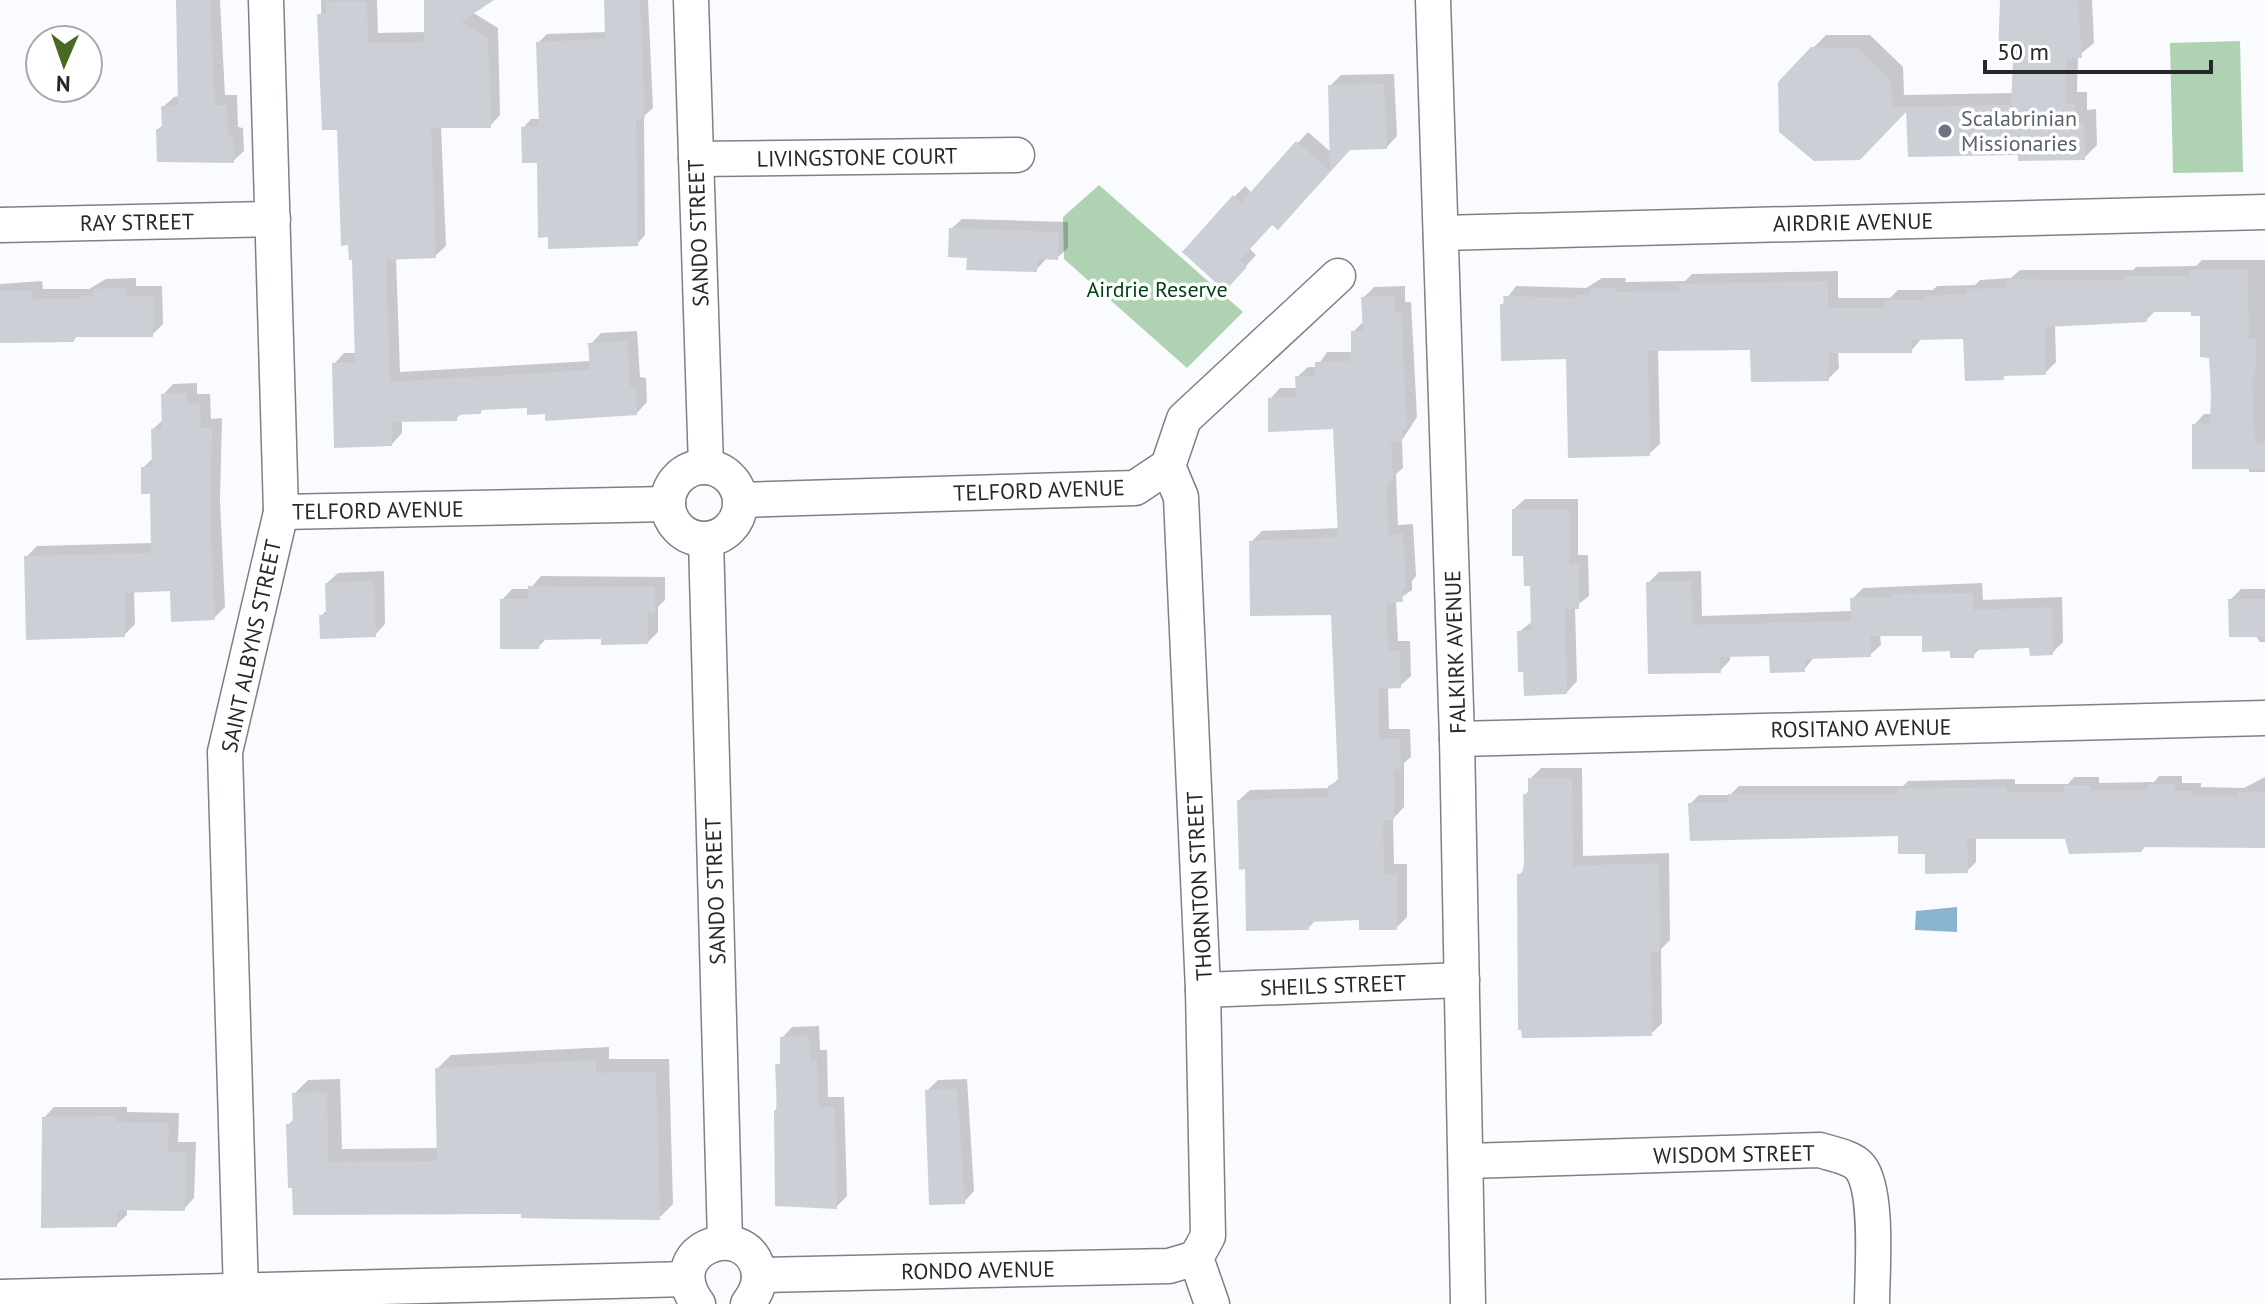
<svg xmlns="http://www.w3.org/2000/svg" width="2265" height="1304" font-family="'PT Sans',sans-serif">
	<rect width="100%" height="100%" fill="#fafbff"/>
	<g fill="#aed2b2">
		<path d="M2240,41L2243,172L2173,173L2170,43Z"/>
		<path d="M1099,185L1243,312L1187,368L1064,259L1063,217Z"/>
	</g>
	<path fill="#8ab5d1" d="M1957,907V932L1915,930L1916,911Z"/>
	<g fill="#0003">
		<path d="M178,0H220L225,95H237L238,127L243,128L244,151L233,161L158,129L164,124L163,107L174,97L180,96Z"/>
		<path d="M321,0H377L378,33L426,32L430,0H489L472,12L498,28L500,115L490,126H441L446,246L435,256L396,257L400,372L591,361V344L601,333L637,331L640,377L646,378L647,402L637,413L547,412L529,406L485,408L480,412L462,413L456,419L402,420V433L392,444L334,364L344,353H357L354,258L339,128H323Z"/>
		<path d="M606,0H648L653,108L644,116L645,235L637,244L539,161L523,128L531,119H541L538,43L547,34L606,32Z"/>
		<path d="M2001,0H2092L2094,43L2078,56L2077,92H2087V110L2096,109L2097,145L2084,158L2020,153L1908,108L1859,158L1812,49L1826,35H1870L1903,67L1904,95L2014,93L2015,57Z"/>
		<path d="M1394,74L1397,136L1387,147L1350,148L1288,217L1273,223L1249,248L1256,255L1235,278L1234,197L1245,186L1252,193L1308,132L1332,153L1330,86L1341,75Z"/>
		<path d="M962,219L1068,222V248L1057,258H1047L1036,270L969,256L951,229Z"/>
		<path d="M2202,260H2265V472H2249V467L2194,425L2204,414H2212L2211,356L2202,314L2193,310H2156L2146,320L2055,325L2056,362L2045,373H2007L2003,378L1965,337L1922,338L1911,351H1838L1839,368L1828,379L1752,348L1658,349L1660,444L1649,454L1568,357L1502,305L1516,286L1586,288L1602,278H1626L1625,282L1685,281L1692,274L1838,271V298H1890L1898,290H1933L1937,286L1975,285L1980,280L2011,278L2020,270H2133L2136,267L2196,266Z"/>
		<path d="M136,278V286H162L163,324L152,335H78L74,340L0,341V284L42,281L43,289H89L106,279Z"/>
		<path d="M1405,286V302H1411L1417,417L1402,440L1403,468L1396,474L1398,525L1413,524L1416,576L1412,581V590L1396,601L1398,641H1410L1411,676L1400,686L1388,687L1389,729H1410L1411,757L1404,763V807L1393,819L1394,864H1407V917L1396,928L1361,918L1316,920L1308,928L1247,867L1239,800L1250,790L1329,788L1340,777L1332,613L1251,542L1262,531L1340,528L1335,427L1270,399L1280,388H1297V377L1308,367H1317L1327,352H1353V332L1364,321L1363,298L1374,287Z"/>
		<path d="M197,383V394H210L211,419L222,418L220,500L225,607L214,618L171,589L134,591L135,624L124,635L26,557L37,546L153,543L152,491L143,468L154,457L153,429L164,419L163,395L173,384Z"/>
		<path d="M1525,499H1578V555H1588L1589,596L1575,607L1577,681L1567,692L1519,632L1533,621L1532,584L1514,509Z"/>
		<path d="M384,571L385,624L375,635L321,616L328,609L327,583L338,573Z"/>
		<path d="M1701,571L1702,616L1853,611L1852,599L1863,588L1982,583L1983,600L2062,597L2063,642L2052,653L2031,646L1981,647L1973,656L1924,634H1880L1881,645L1870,655L1815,656L1804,670L1771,654L1730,655V660L1720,671L1648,583L1659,572Z"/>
		<path d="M541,576L665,577V600L658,607V632L648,642L603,637L547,638L538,647L502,600L512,589H530Z"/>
		<path d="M2241,589H2265V642H2260L2230,600Z"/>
		<path d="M1541,768H1582L1583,856L1669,853L1670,940L1661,949L1662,1023L1651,1034L1519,875L1525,869V795L1530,789V779Z"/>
		<path d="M2159,776H2182V783H2201V787L2244,788L2265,777V845H2147L2142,850L2066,837H1976V862L1967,871L1900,834L1690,804L1699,795H1730L1739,786H1903L1908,781L2015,779V784H2068L2074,777H2099V783L2154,782Z"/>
		<path d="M819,1026L820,1050H827L828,1097H844L847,1196L836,1207L776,1111L782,1038L792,1027Z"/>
		<path d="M609,1047V1059H669L673,1204L659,1218L523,1212L295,1213L288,1125L295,1118L294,1094L308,1080L340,1079L342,1149L439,1148L437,1069L451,1055Z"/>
		<path d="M967,1079L974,1191L964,1202L927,1091L938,1080Z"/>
		<path d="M54,1107H127V1112L179,1113L178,1142H196L194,1198L184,1209L127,1208V1215L116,1225L44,1118Z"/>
	</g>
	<g fill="#cdcfd7">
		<path d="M176,0H210L215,105H227L228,137H233L234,163L157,162L156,129H162L161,106H178Z"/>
		<path d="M424,0H494L461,22L488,38L491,128H431L436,258L386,260L390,382L590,370L588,343L627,341L630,387H636L637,415L545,421V414L527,415V408L481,410V414L457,415V421L392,422V446L334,448L332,363L355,362L352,260H349L348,245L341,246L337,130H322L317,14H326V2L367,1L368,43L424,42Z"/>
		<path d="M604,0H640L645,118L636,119L638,246L548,249V237L538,238L537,163H522L521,127L539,126L536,42L605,39Z"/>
		<path d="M2000,0H2078L2082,58H2067L2065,104H2075V122H2084L2085,160L2018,161V155L1908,157L1906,112L1860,160L1814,161L1779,132L1778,82L1811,47L1857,48L1891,80L1892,107L2011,105L2013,59H1998Z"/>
		<path d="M1384,84L1387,149L1350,150L1278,230L1272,225L1240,260L1247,267L1225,291L1182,252L1233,195L1241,203L1296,141L1330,171L1328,85Z"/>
		<path d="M949,228L1059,232L1058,260L1038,259L1037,272L966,270L967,258L948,257Z"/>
		<path d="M2248,269L2249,339H2257L2255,378L2252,377L2255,444L2265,443V469H2192V424L2210,423L2211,393L2209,358L2200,357V316H2191V312H2146L2147,322L2045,327L2046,375L2003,376L2004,380L1965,381L1963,339L1912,340V353H1829V381L1751,382L1750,350L1648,351L1650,456L1568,458L1566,359L1501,361L1500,304H1504L1503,296L1576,298V295H1590V288H1616V292L1679,291V284L1828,281V308H1885V300H1924V296L1967,294V289L2007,288V279L2124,280V276H2190L2189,270Z"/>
		<path d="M126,288V296H153V337H74V342L0,343V291H32L33,299H80V296H93L94,289Z"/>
		<path d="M1395,296V312H1401L1407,429L1402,430V442H1391L1393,480L1387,483L1388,535L1403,534L1406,589H1402L1403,602L1386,603L1388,651H1400L1401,688L1379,689V739H1400L1401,769H1394V820H1383L1384,874H1397V930H1359V920L1309,922V930L1246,931L1245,869L1239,870L1237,800L1328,797V786L1338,781L1331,615L1250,616L1249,541L1338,537L1333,429L1268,432V398L1296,397L1295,376H1315V362L1351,361V331H1363L1361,297Z"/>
		<path d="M187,393V404L200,403L201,428H212L210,512L215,620L171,622L170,591L125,593V637L26,640L24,556L151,553L150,494H141V467H152L151,429L162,428L161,394Z"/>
		<path d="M1512,509H1569V565L1579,564V609H1565L1567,694L1524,696L1523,672H1518L1517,631H1531L1530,586H1524L1523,556H1512Z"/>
		<path d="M374,581L376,637L320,639L319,615H326L325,583Z"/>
		<path d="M1691,581L1692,625L1851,621L1850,598L1891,597V594L1973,593V610L2052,607L2053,655L2030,656L2029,648L1974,650V658H1950V651L1922,652V636H1870L1871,657L1805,659V672L1770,673L1769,656L1720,657L1721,673L1648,674L1646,582Z"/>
		<path d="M528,586L655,587V613H648V644L601,645V639L539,640V649H500V599H528Z"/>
		<path d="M2228,599H2265V637H2229Z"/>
		<path d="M1528,778H1572L1573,866L1659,863L1660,952L1651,953L1652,1036L1522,1038L1521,1030H1518L1517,874H1522L1524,864L1523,794H1528Z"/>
		<path d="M2148,784H2174V791H2193V795L2237,796L2238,792H2265V848L2142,847V852L2069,854L2065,839H1967L1968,873L1925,874V854H1898V836L1690,841L1688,803H1728V794H1897V789L2007,787V792H2064V785H2091V791L2148,790Z"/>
		<path d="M809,1036L810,1060L817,1059L818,1107L835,1106L837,1209L775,1206L774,1110H777L775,1064H780V1037Z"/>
		<path d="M596,1060V1073L656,1072L660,1220L562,1219L521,1218V1214L293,1215L292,1188H288L286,1124H293L292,1093L327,1092L328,1162L437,1161L435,1068Z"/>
		<path d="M957,1089L965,1204L929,1205L925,1090Z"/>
		<path d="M117,1116V1122L169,1123L168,1152H186L185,1211L117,1210V1227L41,1228L42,1117Z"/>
	</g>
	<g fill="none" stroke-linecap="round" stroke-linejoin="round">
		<g stroke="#7e8087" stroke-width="37">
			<g id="minor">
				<path d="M691,0L706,467"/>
				<path d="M1433,0L1457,739L1468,1304"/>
				<path d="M696,159L1017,155"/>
				<path d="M0,225L273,219"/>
				<path d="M1441,233L2265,212"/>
				<path d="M1168,466L1181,497L1203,990L1208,1236L1196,1258L1212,1304"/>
				<circle cx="704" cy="503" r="36"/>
				<path d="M740,500L1135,488L1168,466L1184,419L1338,276"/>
				<path d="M281,512L668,504"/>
				<path d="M706,539L725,1242"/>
				<path d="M1457,739L2265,718"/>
				<path d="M1203,990L1462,980"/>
				<path d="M1466,1161L1820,1150C1832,1154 1852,1157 1860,1167C1879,1190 1872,1274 1872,1304"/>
				<path d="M759,1275L1169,1266L1196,1258"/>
				<path d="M241,1293L225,752L281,512L266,0"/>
				<path d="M0,1297L687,1279"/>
				<path d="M698,1304C658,1250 744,1217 758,1269C761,1283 756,1293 748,1304"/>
			</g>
		</g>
		<use href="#minor" stroke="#fff" stroke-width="34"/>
	</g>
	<circle fill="#6b7280" stroke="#fff" stroke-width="3" cx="1945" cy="131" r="8"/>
	<g text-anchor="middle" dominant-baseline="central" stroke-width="7" stroke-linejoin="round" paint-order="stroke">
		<g font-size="22" fill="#5b616d" stroke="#fff" text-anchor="start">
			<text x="1961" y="118">Scalabrinian<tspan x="1961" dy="25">Missionaries</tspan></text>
		</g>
		<g font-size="22" fill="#28282c" stroke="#fff">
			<text transform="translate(857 157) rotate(-1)">LIVINGSTONE COURT</text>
			<text transform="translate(137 222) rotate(-1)">RAY STREET</text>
			<text transform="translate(1853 222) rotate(-1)">AIRDRIE AVENUE</text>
			<text transform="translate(698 233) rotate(-92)">SANDO STREET</text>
			<text transform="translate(1039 490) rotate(-2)">TELFORD AVENUE</text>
			<text transform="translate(378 510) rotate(-1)">TELFORD AVENUE</text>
			<text transform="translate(251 646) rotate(-78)">SAINT ALBYNS STREET</text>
			<text transform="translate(1455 652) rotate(-92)">FALKIRK AVENUE</text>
			<text transform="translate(1861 728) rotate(-1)">ROSITANO AVENUE</text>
			<text transform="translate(1199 886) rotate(-93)">THORNTON STREET</text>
			<text transform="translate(715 891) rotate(-92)">SANDO STREET</text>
			<text transform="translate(1333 985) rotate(-2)">SHEILS STREET</text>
			<text transform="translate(1734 1154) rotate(-1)">WISDOM STREET</text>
			<text transform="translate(978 1270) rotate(-1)">RONDO AVENUE</text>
		</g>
		<g font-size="22" fill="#013e14" stroke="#fff">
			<text x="1157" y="289">Airdrie Reserve</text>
		</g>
	</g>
	<g transform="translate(64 64) rotate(182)"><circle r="38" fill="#ffffff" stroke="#a9a9ab" stroke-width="2"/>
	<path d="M0-6L14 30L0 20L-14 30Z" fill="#476921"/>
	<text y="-12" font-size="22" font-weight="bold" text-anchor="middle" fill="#28282c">N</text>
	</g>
	<path d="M1985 60v12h226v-12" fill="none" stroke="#28282c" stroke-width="4"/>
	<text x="1997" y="60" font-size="24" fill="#28282c" stroke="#ffffff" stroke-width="6" paint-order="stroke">50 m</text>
</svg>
